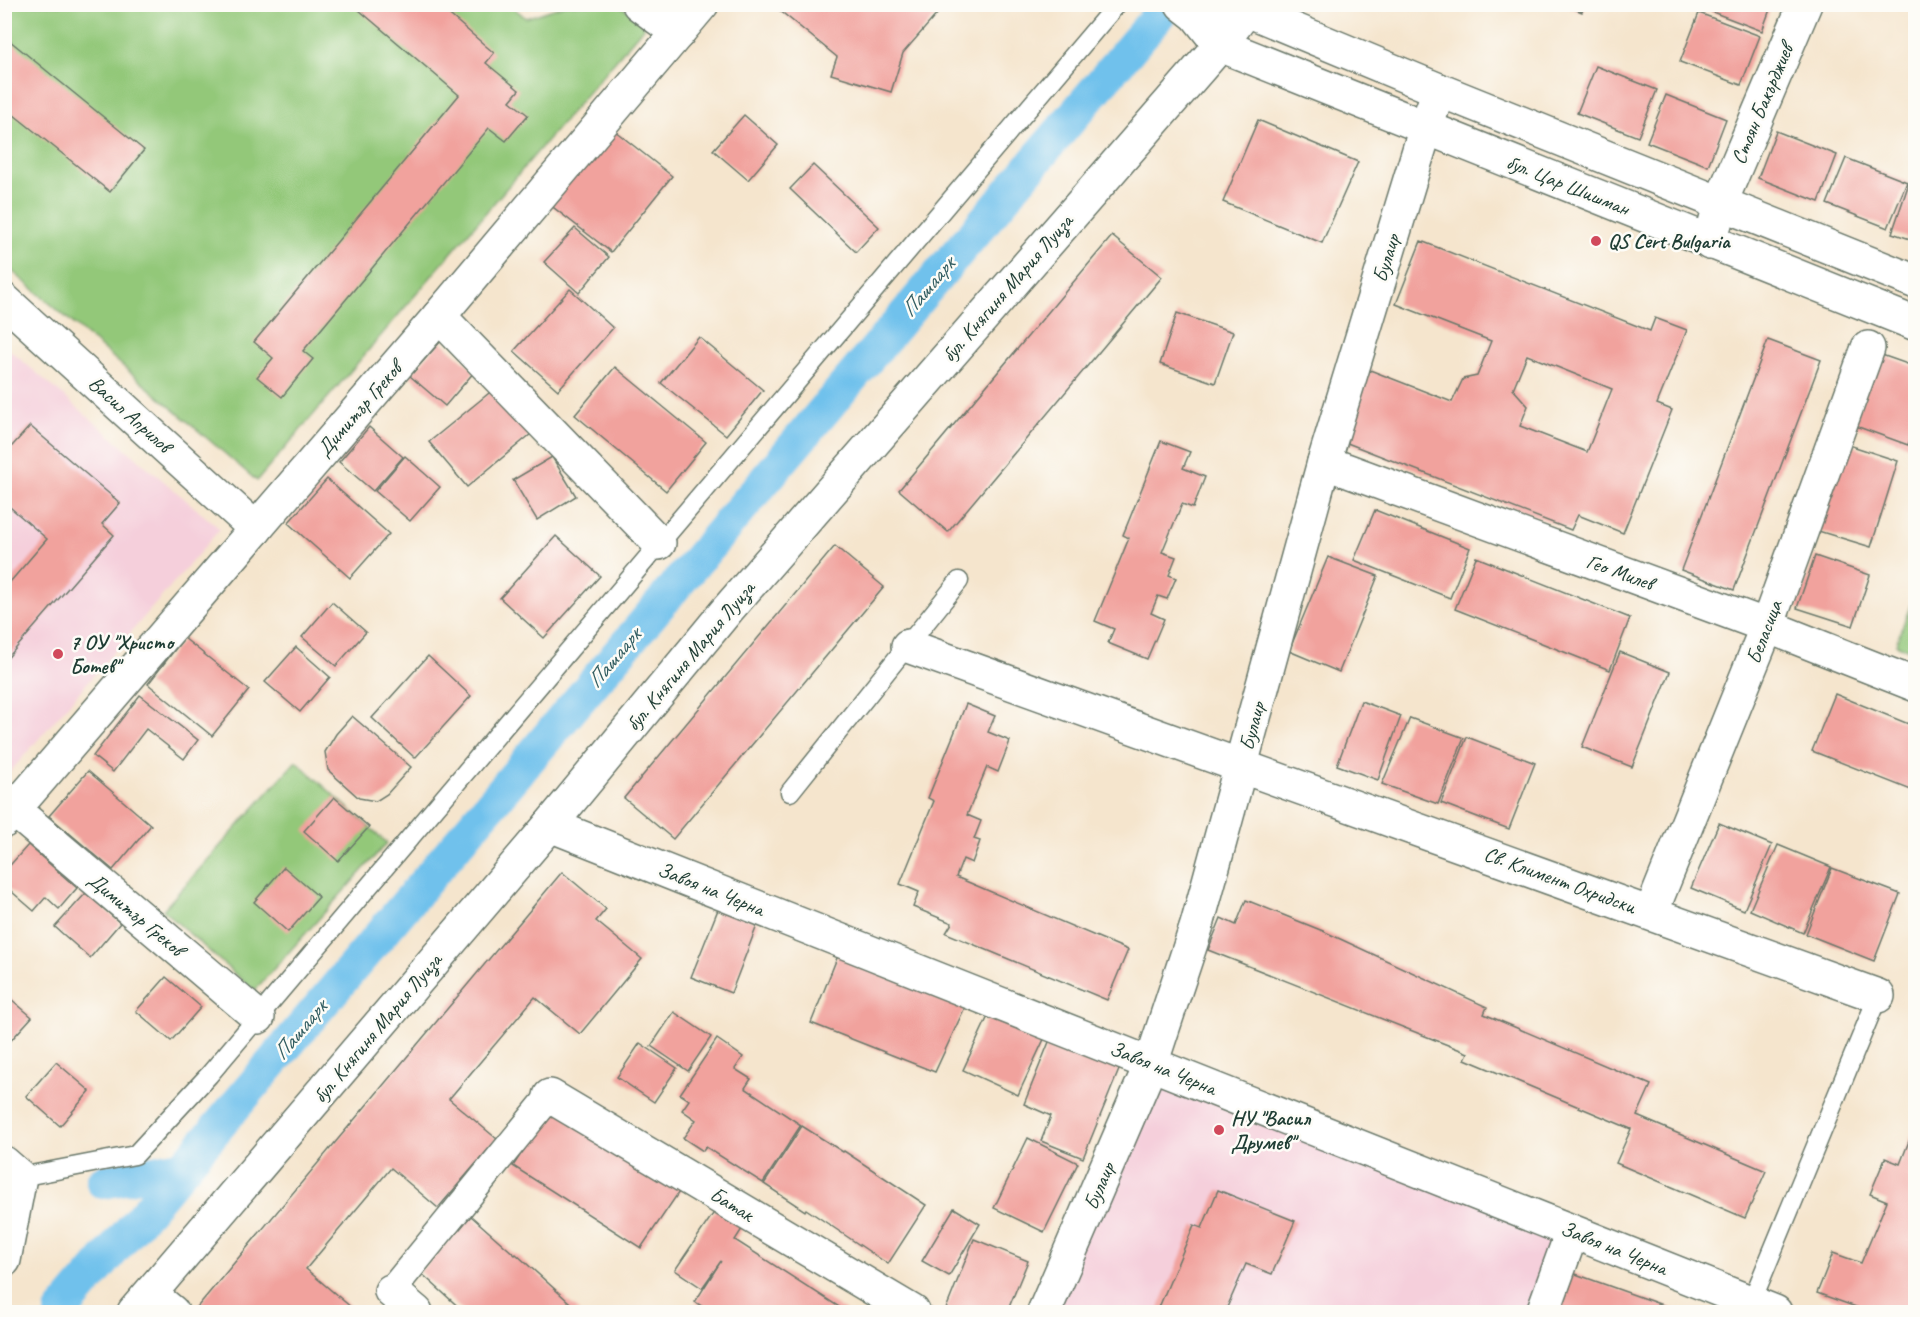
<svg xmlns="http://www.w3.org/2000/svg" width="1920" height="1317" font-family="Caveat,sans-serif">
	<rect width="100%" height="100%" fill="#fdfcf7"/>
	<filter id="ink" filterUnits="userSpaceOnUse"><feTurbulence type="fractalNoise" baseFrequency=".0167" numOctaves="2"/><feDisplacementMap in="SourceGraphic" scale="12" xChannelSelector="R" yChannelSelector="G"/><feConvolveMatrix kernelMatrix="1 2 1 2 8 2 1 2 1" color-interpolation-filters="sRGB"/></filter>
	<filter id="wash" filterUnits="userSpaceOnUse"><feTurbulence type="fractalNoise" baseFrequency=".008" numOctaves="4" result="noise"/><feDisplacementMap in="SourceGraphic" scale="24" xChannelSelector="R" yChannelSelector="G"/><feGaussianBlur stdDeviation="1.35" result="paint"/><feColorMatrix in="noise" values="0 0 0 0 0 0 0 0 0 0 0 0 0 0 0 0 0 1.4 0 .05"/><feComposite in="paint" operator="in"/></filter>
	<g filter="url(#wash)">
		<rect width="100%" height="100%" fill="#f5e5cd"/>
		<g fill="#f5cfdb">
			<path d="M5,346L220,529L5,778Z"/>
			<path d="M1151,1064L1572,1232L1543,1312H1044Z"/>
		</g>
		<g fill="#93c879" stroke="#598256" stroke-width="1.5">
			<path d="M509,4L526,18L565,5L615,4L649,21L257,481L5,265V5Z"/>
			<path d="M1915,593L1916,653H1915L1896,644Z"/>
			<path d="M296,761L387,843L254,991L163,910Z"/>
		</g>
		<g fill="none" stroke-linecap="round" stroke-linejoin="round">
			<g stroke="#70c1ec" stroke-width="34">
				<path d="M103,1182L185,1166"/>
				<path d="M61,1312L1168,4"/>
			</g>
		</g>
		<g id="blocks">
			<g fill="#f1a29d" fill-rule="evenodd">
				<path d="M352,4H437L494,53L486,63L519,90L510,101L528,115L506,141L489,128L303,351L313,359L282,397L257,377L273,358L254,342L459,95Z"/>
				<path d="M1562,4H1585L1582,12Z"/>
				<path d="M1703,4H1772L1762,31L1702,8Z"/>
				<path d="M773,5H945L903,53L891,92L831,74L837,57Z"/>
				<path d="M1699,13L1760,36L1741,85L1680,62Z"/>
				<path d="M4,36L144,150L110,192L4,107Z"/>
				<path d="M1596,66L1657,90L1638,137L1577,113Z"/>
				<path d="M1666,95L1726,119L1708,166L1647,142Z"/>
				<path d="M744,115L778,145L748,180L713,150Z"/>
				<path d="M1258,120L1358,162L1322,243L1223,202Z"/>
				<path d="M610,127L672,176L611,252L549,204Z"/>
				<path d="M1776,131L1837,155L1819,202L1758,178Z"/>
				<path d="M1846,158L1907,182L1888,228L1827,204Z"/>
				<path d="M813,165L879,227L856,252L790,189Z"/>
				<path d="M1909,183L1916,185V241L1892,233Z"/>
				<path d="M575,228L609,257L579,293L544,262Z"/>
				<path d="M1112,236L1162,277L948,532L899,490Z"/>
				<path d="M1421,241L1650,331L1655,318L1687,330L1657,404L1672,410L1623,533L1578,515L1571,530L1342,441L1370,370L1452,402L1463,379L1477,376L1491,341L1396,304ZM1527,355L1612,389L1587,452L1520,426L1528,406L1513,389Z"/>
				<path d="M570,289L613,328L558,390L514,351Z"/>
				<path d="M1177,313L1233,332L1215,383L1160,364Z"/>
				<path d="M699,337L763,390L726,435L661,383Z"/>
				<path d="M1768,340L1821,360L1734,590L1681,570Z"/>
				<path d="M441,341L475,371L445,406L410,376Z"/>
				<path d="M1879,354L1916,367V424L1908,445L1853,425Z"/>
				<path d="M615,367L706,442L666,491L575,415Z"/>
				<path d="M494,389L531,434L467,487L429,442Z"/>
				<path d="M30,426L120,503L102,524L114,535L4,662V589L47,539L4,502V455Z"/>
				<path d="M369,427L403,457L373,491L339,462Z"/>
				<path d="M1161,441L1190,452L1183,468L1205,477L1193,508L1182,504L1162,552L1176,557L1169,575L1176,578L1167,599L1158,596L1151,613L1164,619L1147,659L1108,643L1114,629L1095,621L1129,538L1123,535Z"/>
				<path d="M1843,443L1898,461L1871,547L1815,530Z"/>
				<path d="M405,456L440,487L410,521L375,491Z"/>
				<path d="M552,457L576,496L537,520L513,480Z"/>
				<path d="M327,479L389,534L350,578L288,523Z"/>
				<path d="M1375,510L1470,548L1450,598L1354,560Z"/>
				<path d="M556,536L600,576L544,638L500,598Z"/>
				<path d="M835,546L884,587L673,839L624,798Z"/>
				<path d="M1815,556L1870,575L1853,626L1797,608Z"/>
				<path d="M1328,557L1378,576L1339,672L1289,651Z"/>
				<path d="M1476,557L1630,618L1610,670L1455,609Z"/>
				<path d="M332,602L366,632L336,666L302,637Z"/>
				<path d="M184,638L249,690L212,736L148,684Z"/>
				<path d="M296,647L330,677L300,712L265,682Z"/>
				<path d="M1620,652L1670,672L1632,767L1582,747Z"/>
				<path d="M428,656L471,696L415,758L372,718Z"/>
				<path d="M1835,694L1916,727V792L1812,751Z"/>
				<path d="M140,695L198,740L184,759L146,729L113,772L93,756Z"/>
				<path d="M1361,701L1401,716L1378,780L1337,765Z"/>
				<path d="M966,704L995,716L988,732L1010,741L998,772L987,767L967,815L981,821L974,839L980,841L972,863L963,859L956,877L1128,950L1107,1000L946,933L952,923L913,907L919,892L900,884L934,801L928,798Z"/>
				<path d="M352,716L411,767L387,794L376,801L359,798L328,770L325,752L336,734Z"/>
				<path d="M1410,718L1464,738L1438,804L1382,784Z"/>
				<path d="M1467,737L1535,763L1509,829L1441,803Z"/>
				<path d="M88,771L151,825L113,870L49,816Z"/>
				<path d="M334,797L369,827L338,861L304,831Z"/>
				<path d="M1719,823L1772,845L1744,910L1691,888Z"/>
				<path d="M28,845L77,888L59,909L46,897L34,911L4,885V872Z"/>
				<path d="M1778,845L1831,867L1803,933L1750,910Z"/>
				<path d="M284,867L319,897L288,932L254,902Z"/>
				<path d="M1832,868L1900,894L1874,961L1806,934Z"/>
				<path d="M562,872L606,909L596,921L642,959L580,1034L535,997L449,1099L497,1139L438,1208L391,1168L306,1269L352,1308L348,1312H193Z"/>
				<path d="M86,893L120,923L90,958L55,927Z"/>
				<path d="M1246,900L1323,931L1487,1007L1484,1014L1651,1085L1637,1116L1766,1171L1745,1218L1616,1163L1631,1129L1465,1059L1468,1053L1208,950L1221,918L1236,925Z"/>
				<path d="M719,907L758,923L731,993L691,977Z"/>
				<path d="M839,953L966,1005L935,1072L811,1023Z"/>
				<path d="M166,977L201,1007L171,1041L136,1011Z"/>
				<path d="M4,993L32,1017L4,1048Z"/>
				<path d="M674,1012L711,1037L688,1071L651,1046Z"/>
				<path d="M990,1012L1045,1037L1018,1095L963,1070Z"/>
				<path d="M1051,1037L1121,1065L1083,1158L1041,1141L1051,1116L1024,1104Z"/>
				<path d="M717,1039L743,1057L735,1069L751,1079L745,1088L801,1125L763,1183L706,1147L703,1151L683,1138L696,1120L682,1110L689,1100L680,1094Z"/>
				<path d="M640,1043L677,1068L654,1102L617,1077Z"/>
				<path d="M56,1062L90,1091L60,1126L26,1096Z"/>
				<path d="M554,1104L683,1186L641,1248L513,1166Z"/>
				<path d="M802,1126L843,1152L844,1151L926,1205L888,1264L806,1209L805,1211L764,1184Z"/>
				<path d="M1915,1126L1916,1312H1870L1817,1293L1833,1253L1861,1263L1887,1201L1870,1194L1885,1158L1900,1164Z"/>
				<path d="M1028,1138L1078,1163L1044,1232L994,1208Z"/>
				<path d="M1218,1190L1295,1221L1272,1274L1246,1264L1225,1312H1157L1194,1225L1202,1228Z"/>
				<path d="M717,1208L744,1226L735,1240L847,1312H711L695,1302L721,1261L702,1288L675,1270Z"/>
				<path d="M954,1208L980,1224L949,1276L922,1261Z"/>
				<path d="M471,1216L515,1255L516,1254L580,1312H467L463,1311L420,1272Z"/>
				<path d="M974,1239L1028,1261L1007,1312H954L946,1309Z"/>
				<path d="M1570,1272L1682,1312H1555Z"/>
			</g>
		</g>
	</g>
	<g filter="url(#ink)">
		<use href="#blocks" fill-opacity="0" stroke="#6a786a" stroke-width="1.5"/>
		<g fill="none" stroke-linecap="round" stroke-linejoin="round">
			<g stroke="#6a786a" stroke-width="21">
				<g id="service">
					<path d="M790,792L959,581"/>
					<path d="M20,1177L135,1155L209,1075L258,1017L1117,4"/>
					<path d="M1751,1303L1878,996"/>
				</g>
			</g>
			<g stroke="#6a786a" stroke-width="30">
				<path id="pedestrian" d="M391,1291L550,1096"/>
			</g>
			<g stroke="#6a786a" stroke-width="36">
				<g id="minor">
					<path d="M639,4L678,33"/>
					<path d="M1710,243L1720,204L1805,4"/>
					<path d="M4,300L256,529"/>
					<path d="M439,316L659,543"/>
					<path d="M1324,462L1767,626L1916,685"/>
					<path d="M908,646L1878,996"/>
					<path d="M14,810L258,1017"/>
					<path d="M4,821L439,316L702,4"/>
					<path d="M550,825L1775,1312"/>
					<path d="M1651,913L1767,626L1868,348"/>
					<path d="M550,1096L913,1312"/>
					<path d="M4,1163L20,1177L4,1260"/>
					<path d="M391,1291L416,1312"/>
					<path d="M150,1294L172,1312"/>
					<path d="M1044,1312L1151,1064L1197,925L1324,462L1426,127L1439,90"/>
					<path d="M1543,1312L1572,1232"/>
				</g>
			</g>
			<g stroke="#6a786a" stroke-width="36">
				<g id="tertiary">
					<path d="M1182,4L1196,15L1220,45L1916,324"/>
					<path d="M1227,12L1247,10L1439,90L1916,282"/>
					<path d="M134,1312L550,825L728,609L1220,45L1251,4"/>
				</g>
			</g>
			<use href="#service" stroke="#fff" stroke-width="18"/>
			<use href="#pedestrian" stroke="#fff" stroke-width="27"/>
			<use href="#minor" stroke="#fff" stroke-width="33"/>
			<use href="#tertiary" stroke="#fff" stroke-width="33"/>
		</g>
	</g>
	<g fill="#d1495b" stroke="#fdfcf7" stroke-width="2">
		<circle cx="1596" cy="241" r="6"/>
		<circle cx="58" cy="654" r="6"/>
		<circle cx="1219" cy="1130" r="6"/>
	</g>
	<g text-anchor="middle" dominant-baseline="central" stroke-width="5" stroke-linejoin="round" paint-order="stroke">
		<g font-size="21" fill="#1f3d34" stroke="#fdfcf7">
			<text transform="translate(1762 104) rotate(-67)">Стоян Бакърджиев</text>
			<text transform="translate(1568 185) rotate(22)">бул. Цар Шишман</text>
			<text transform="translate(1386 258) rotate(-73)">Булаир</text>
			<text transform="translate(1007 288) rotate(-49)">бул. Княгиня Мария Луиза</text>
			<text transform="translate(359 409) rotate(-49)">Димитър Греков</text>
			<text transform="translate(130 414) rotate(42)">Васил Априлов</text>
			<text transform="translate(1620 572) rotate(20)">Гео Милев</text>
			<text transform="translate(1764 632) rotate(-69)">Беласица</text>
			<text transform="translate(690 656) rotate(-50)">бул. Княгиня Мария Луиза</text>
			<text transform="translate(1252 726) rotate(-75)">Булаир</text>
			<text transform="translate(1560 880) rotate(20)">Св. Климент Охридски</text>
			<text transform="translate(711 889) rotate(22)">Завоя на Черна</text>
			<text transform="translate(136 914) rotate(40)">Димитър Греков</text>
			<text transform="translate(377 1028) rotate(-50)">бул. Княгиня Мария Луиза</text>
			<text transform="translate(1163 1068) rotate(22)">Завоя на Черна</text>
			<text transform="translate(1099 1186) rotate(-67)">Булаир</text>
			<text transform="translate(732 1204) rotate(31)">Батак</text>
			<text transform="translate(1614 1248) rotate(22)">Завоя на Черна</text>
		</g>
		<g font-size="21" font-weight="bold" fill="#1f3d34" stroke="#fdfcf7" text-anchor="start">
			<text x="1608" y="241">QS Cert Bulgaria</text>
			<text x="70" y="642">7 ОУ "Христо<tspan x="70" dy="24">Ботев"</tspan></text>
			<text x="1231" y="1118">НУ "Васил<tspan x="1231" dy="24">Друмев"</tspan></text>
		</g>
		<g font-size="22" font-style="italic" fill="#335e62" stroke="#fdfcf7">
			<text transform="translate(928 287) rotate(-50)">Пашаарк</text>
			<text transform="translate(614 658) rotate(-50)">Пашаарк</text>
			<text transform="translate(300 1030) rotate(-50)">Пашаарк</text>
		</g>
	</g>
	<rect width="1920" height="1317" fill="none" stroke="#fdfcf7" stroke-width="24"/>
</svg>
